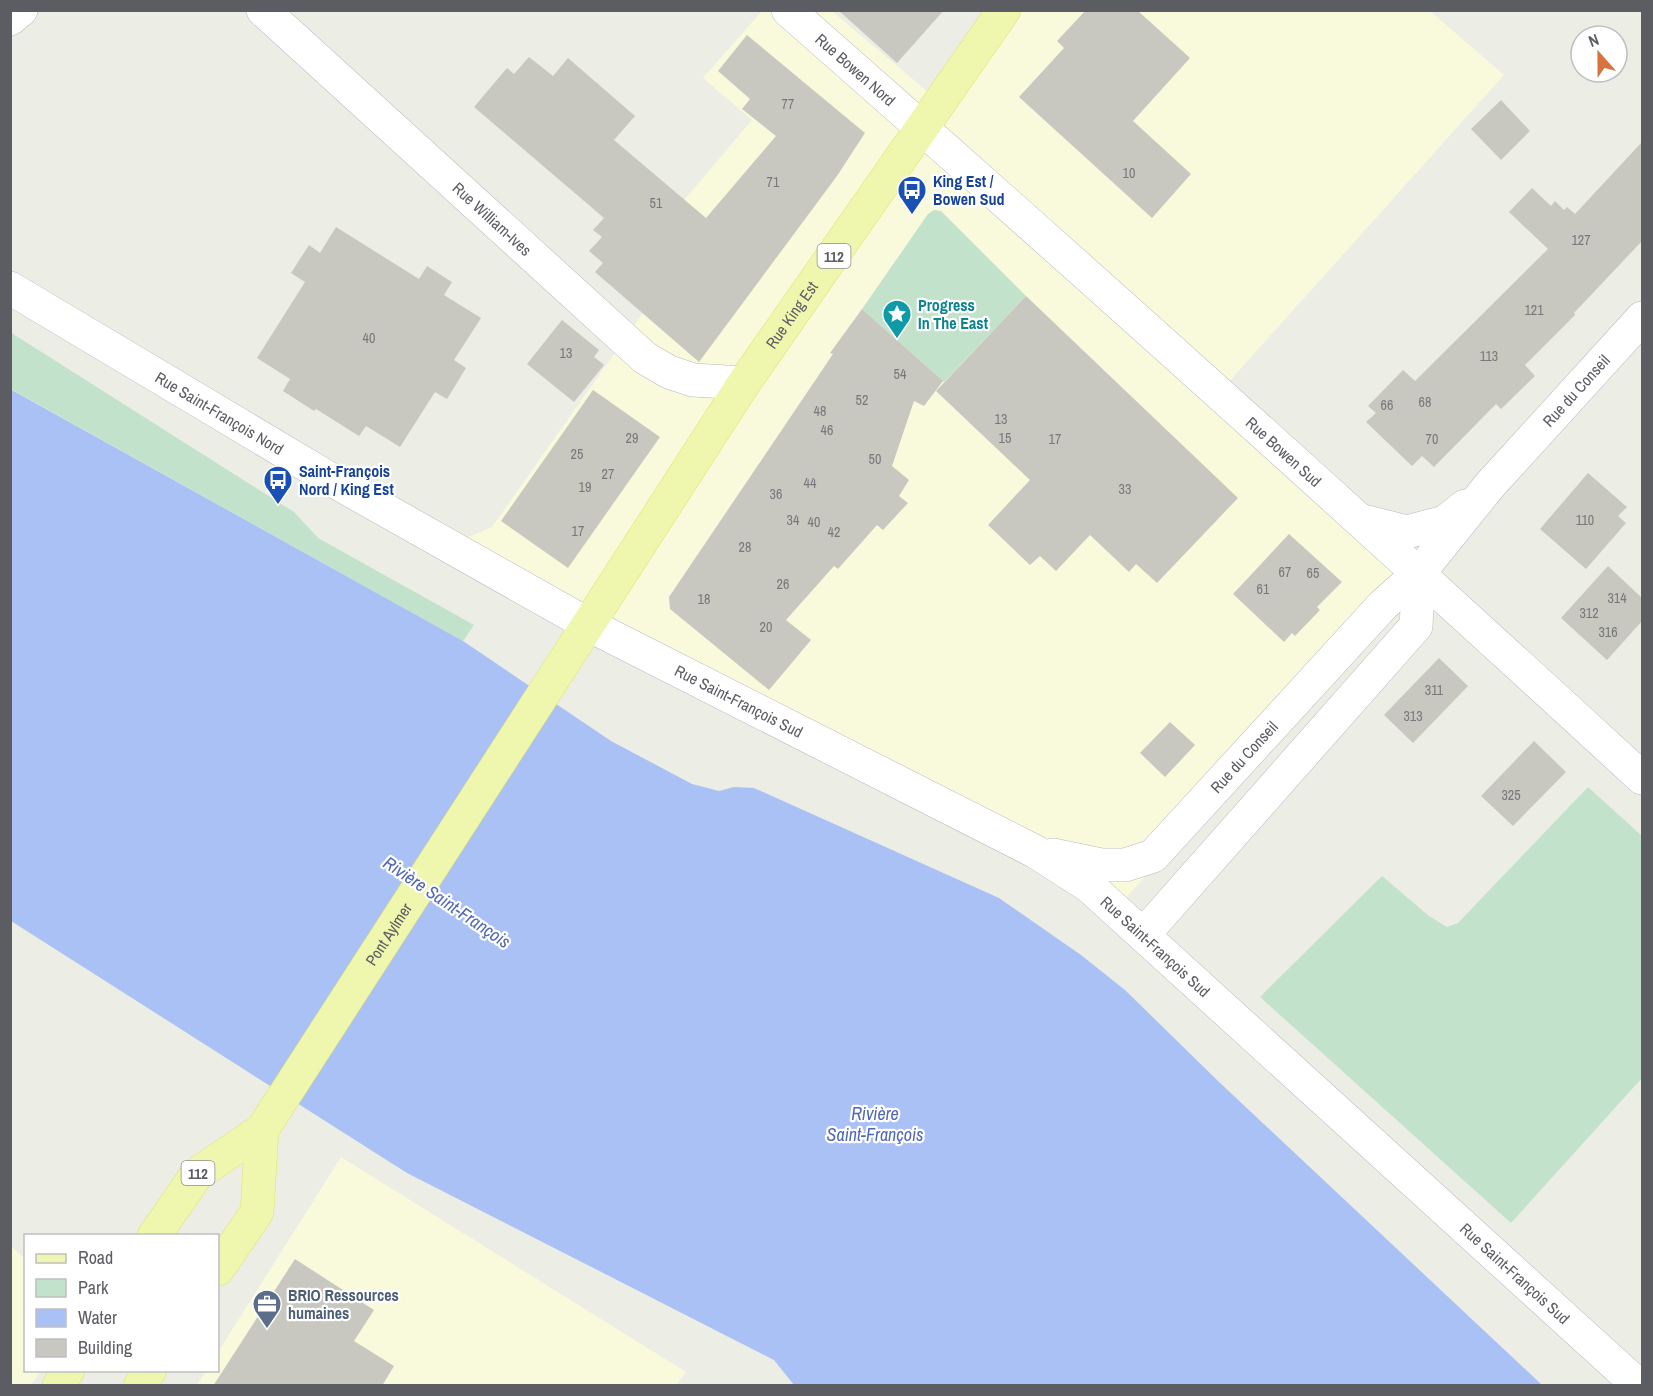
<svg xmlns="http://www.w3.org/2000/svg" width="1653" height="1396" font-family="'Archivo Narrow',sans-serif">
	<rect width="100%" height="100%" fill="#ecede4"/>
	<g fill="#f9fadb">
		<path d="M762,11H832L941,103L1004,11H1430L1504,75L1219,393L1419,573L1116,909L449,545L492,527L645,310L613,284L752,120L703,78Z"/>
		<path d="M341,1157L686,1372L676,1386H196L206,1371L218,1370V1352Z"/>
		<path d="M11,1246L25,1259L26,1370L41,1371L31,1385H11Z"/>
	</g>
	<g fill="#c3e2cb">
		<path d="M934,210L941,211L1026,296L944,382L862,309L928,214Z"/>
		<path d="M10,332L294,512L318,538L474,625L463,641L11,389Z"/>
		<path d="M1588,787L1642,836V1078L1511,1223L1260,997L1382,876L1429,916L1447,927L1458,923Z"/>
	</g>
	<path fill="#aac1f6" d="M10,389L463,641L611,741L692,784L719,791L734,787L754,788L999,898L1081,955L1125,990L1218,1081L1542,1385H794L774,1360L407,1173L11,921Z"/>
	<g fill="#c8c8c0">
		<path d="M838,10H944L897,63Z"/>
		<path d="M1086,10H1137L1190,58L1133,121L1191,174L1152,218L1019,97L1064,48L1057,41Z"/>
		<path d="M747,35L865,133L837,176L699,362L595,272L603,263L589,251L602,237L593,230L604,218L474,107L507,68L514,74L529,57L553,76L568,58L635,116L614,140L706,218L776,136L742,109L750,99L718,71Z"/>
		<path d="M1501,100L1530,131L1501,160L1471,129Z"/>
		<path d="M1642,142V241L1574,313L1575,315L1525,365L1535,376L1501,409L1496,404L1434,467L1422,456L1412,466L1366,422L1376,413L1368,406L1403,370L1415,381L1548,249L1509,212L1532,188L1551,206L1555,201L1564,210L1567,207L1575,214Z"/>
		<path d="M336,227L419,279L427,266L452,282L444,295L481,318L454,360L466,368L447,399L435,392L400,447L366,426L359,436L316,409L314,411L283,391L290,379L257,358L305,282L291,273L309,245L320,253Z"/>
		<path d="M1026,296L1238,498L1157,583L1136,564L1129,572L1090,535L1056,571L1040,556L1030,565L988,525L1030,480L936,391Z"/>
		<path d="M862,309L943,381L924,406L914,401L892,466L909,480L899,496L908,503L883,530L877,525L838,569L834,566L786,620L811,640L769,690L670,609L669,597L833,354L830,353Z"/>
		<path d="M562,320L599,350L594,357L604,365L574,402L527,364Z"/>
		<path d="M593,390L660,437L568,568L501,521Z"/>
		<path d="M1588,473L1627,507L1618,516L1626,523L1586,569L1540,529Z"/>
		<path d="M1289,534L1342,582L1317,607L1320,610L1295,636L1292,633L1284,642L1233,594Z"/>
		<path d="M1608,566L1642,598V621L1607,660L1561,618Z"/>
		<path d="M1439,658L1468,686L1413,743L1384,715Z"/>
		<path d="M1170,722L1195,745L1165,777L1140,753Z"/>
		<path d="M1534,741L1566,772L1513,826L1481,796Z"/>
		<path d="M295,1259L374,1310L354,1341L394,1366L382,1386H213Z"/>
	</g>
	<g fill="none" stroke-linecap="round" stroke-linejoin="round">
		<g stroke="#b9b9bf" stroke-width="34">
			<g id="street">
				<path id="s1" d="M263,10L645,358L669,372L693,380L744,383"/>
				<path d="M10,19L21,10"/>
			</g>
		</g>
		<g stroke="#b9bac0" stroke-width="34">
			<g id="secondary">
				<path id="s2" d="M788,10C1076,263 1360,519 1642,778"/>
				<path id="s3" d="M10,288L325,476L589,625L1036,852L1089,886L1639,1386"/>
				<path d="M1363,521L1407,532L1445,522L1465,506"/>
				<path id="s4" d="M1053,855L1101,865H1125L1153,856L1383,605L1419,573L1490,485L1642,318"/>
				<path d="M1144,934L1416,626L1419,573"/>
			</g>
		</g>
		<g stroke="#e3e167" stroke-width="34">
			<g id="primary">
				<path id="s5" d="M154,1236L197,1174L262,1130L744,383L1004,10"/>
				<path d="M218,1269L257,1212L262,1130"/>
				<path d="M59,1386L68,1370"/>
				<path d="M140,1386L150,1370"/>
			</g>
		</g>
		<use href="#street" stroke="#fff" stroke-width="33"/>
		<use href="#secondary" stroke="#fff" stroke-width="33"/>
		<use href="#primary" stroke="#eff7af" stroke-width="33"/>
	</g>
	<defs>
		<g id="bus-pin" transform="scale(1.5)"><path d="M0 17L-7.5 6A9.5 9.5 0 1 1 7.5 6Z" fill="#1a4fb4" stroke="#fff"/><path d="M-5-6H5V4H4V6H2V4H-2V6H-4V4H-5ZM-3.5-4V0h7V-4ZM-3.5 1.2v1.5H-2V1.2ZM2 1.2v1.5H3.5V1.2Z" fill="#fff"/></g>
		<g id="sight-pin" transform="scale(1.5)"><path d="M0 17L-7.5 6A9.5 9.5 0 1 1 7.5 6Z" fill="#0f9aa8" stroke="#fff"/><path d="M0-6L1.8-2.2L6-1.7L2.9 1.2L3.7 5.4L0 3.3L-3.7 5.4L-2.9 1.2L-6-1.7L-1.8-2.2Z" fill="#fff"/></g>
		<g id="office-pin" transform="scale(1.5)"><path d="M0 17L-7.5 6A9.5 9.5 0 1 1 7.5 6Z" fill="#5c6f8a" stroke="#fff"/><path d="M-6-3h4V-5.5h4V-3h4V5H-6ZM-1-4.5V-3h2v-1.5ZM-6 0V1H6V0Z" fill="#fff"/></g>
	</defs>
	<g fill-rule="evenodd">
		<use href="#bus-pin" x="912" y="190"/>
		<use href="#sight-pin" x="897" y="314"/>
		<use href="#bus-pin" x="278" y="480"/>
		<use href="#office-pin" x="267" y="1304"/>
	</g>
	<g text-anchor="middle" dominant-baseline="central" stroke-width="4.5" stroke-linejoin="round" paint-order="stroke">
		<g font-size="14" fill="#77787a">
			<text x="788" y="104">77</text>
			<text x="1129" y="173">10</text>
			<text x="773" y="182">71</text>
			<text x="656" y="203">51</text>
			<text x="1581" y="240">127</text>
			<text x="1534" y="310">121</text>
			<text x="369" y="338">40</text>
			<text x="566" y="353">13</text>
			<text x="1489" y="356">113</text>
			<text x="900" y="374">54</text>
			<text x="862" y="400">52</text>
			<text x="1425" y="402">68</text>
			<text x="1387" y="405">66</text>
			<text x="820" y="411">48</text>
			<text x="1001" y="419">13</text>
			<text x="827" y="430">46</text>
			<text x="632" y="438">29</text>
			<text x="1005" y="438">15</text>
			<text x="1055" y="439">17</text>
			<text x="1432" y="439">70</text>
			<text x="577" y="454">25</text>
			<text x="875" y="459">50</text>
			<text x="608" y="474">27</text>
			<text x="810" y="483">44</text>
			<text x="585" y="487">19</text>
			<text x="1125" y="489">33</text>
			<text x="776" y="494">36</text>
			<text x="793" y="520">34</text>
			<text x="1585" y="520">110</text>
			<text x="814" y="522">40</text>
			<text x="578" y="531">17</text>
			<text x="834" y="532">42</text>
			<text x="745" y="547">28</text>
			<text x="1285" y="572">67</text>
			<text x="1313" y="573">65</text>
			<text x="783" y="584">26</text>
			<text x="1263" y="589">61</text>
			<text x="1617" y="598">314</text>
			<text x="704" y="599">18</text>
			<text x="1589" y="613">312</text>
			<text x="766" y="627">20</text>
			<text x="1608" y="632">316</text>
			<text x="1434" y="690">311</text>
			<text x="1413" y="716">313</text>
			<text x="1511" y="795">325</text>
		</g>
		<g fill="#fff" stroke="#8d8e92" stroke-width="1.5">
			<rect x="817.5" y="244" width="33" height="24" rx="4.5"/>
			<rect x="181.5" y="1161" width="33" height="24" rx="4.5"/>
		</g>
		<g font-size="15" font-weight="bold" fill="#5c5d63">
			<text x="834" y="256">112</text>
			<text x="198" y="1173">112</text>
		</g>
		<g font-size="16" fill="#5c5d63" stroke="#fff">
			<text stroke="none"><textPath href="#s2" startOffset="90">Rue Bowen Nord</textPath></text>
			<text stroke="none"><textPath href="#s1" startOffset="310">Rue William-Ives</textPath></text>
			<text stroke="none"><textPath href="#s5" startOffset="1126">Rue King Est</textPath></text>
			<text stroke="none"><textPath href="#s4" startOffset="732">Rue du Conseil</textPath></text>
			<text stroke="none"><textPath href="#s3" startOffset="244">Rue Saint-François Nord</textPath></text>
			<text stroke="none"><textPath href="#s2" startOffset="664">Rue Bowen Sud</textPath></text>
			<text stroke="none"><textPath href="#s3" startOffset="838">Rue Saint-François Sud</textPath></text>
			<text stroke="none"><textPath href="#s4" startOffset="237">Rue du Conseil</textPath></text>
			<text stroke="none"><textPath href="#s5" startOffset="387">Pont Aylmer</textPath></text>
			<text stroke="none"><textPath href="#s3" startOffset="1324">Rue Saint-François Sud</textPath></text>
			<text stroke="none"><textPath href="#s3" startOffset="1810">Rue Saint-François Sud</textPath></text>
		</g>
		<g font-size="16" font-weight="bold" fill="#164399" stroke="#fff" text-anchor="start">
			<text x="933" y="181">King Est /<tspan x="933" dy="18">Bowen Sud</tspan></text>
			<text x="299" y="471">Saint-François<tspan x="299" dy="18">Nord / King Est</tspan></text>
		</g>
		<g font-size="16" font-weight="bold" fill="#0d838f" stroke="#fff" text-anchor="start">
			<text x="918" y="305">Progress<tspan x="918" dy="18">In The East</tspan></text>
		</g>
		<g font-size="16" font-weight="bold" fill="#4e5e75" stroke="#fff" text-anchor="start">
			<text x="288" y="1295">BRIO Ressources<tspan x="288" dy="18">humaines</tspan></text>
		</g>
		<g font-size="18" font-style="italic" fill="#5067b7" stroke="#fff">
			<text transform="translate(447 902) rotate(34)">Rivière Saint-François</text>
			<text x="875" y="1113">Rivière<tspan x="875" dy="21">Saint-François</tspan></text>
		</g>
	</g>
	<rect width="1653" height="1396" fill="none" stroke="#5c5d63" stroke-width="24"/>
	<rect x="24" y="1234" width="195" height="138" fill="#ffffff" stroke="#bebec1" stroke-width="1.5"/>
	<rect x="36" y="1254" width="30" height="9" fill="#eff7af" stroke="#bebec1" stroke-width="1.5"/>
	<text x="78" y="1264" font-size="18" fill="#5c5d63">Road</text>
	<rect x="36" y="1279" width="30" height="18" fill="#c3e2cb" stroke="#bebec1" stroke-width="1.5"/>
	<text x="78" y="1294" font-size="18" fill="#5c5d63">Park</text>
	<rect x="36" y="1309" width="30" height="18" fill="#aac1f6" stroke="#bebec1" stroke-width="1.5"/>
	<text x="78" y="1324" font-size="18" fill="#5c5d63">Water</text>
	<rect x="36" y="1339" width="30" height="18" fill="#c8c8c0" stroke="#bebec1" stroke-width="1.5"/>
	<text x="78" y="1354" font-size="18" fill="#5c5d63">Building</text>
	<g transform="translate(1599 54) rotate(339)"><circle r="28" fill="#ffffff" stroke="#bebec1" stroke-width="1.5"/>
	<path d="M0-4.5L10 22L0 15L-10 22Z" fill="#d8733f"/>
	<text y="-9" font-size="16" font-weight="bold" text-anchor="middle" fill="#5c5d63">N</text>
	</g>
</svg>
